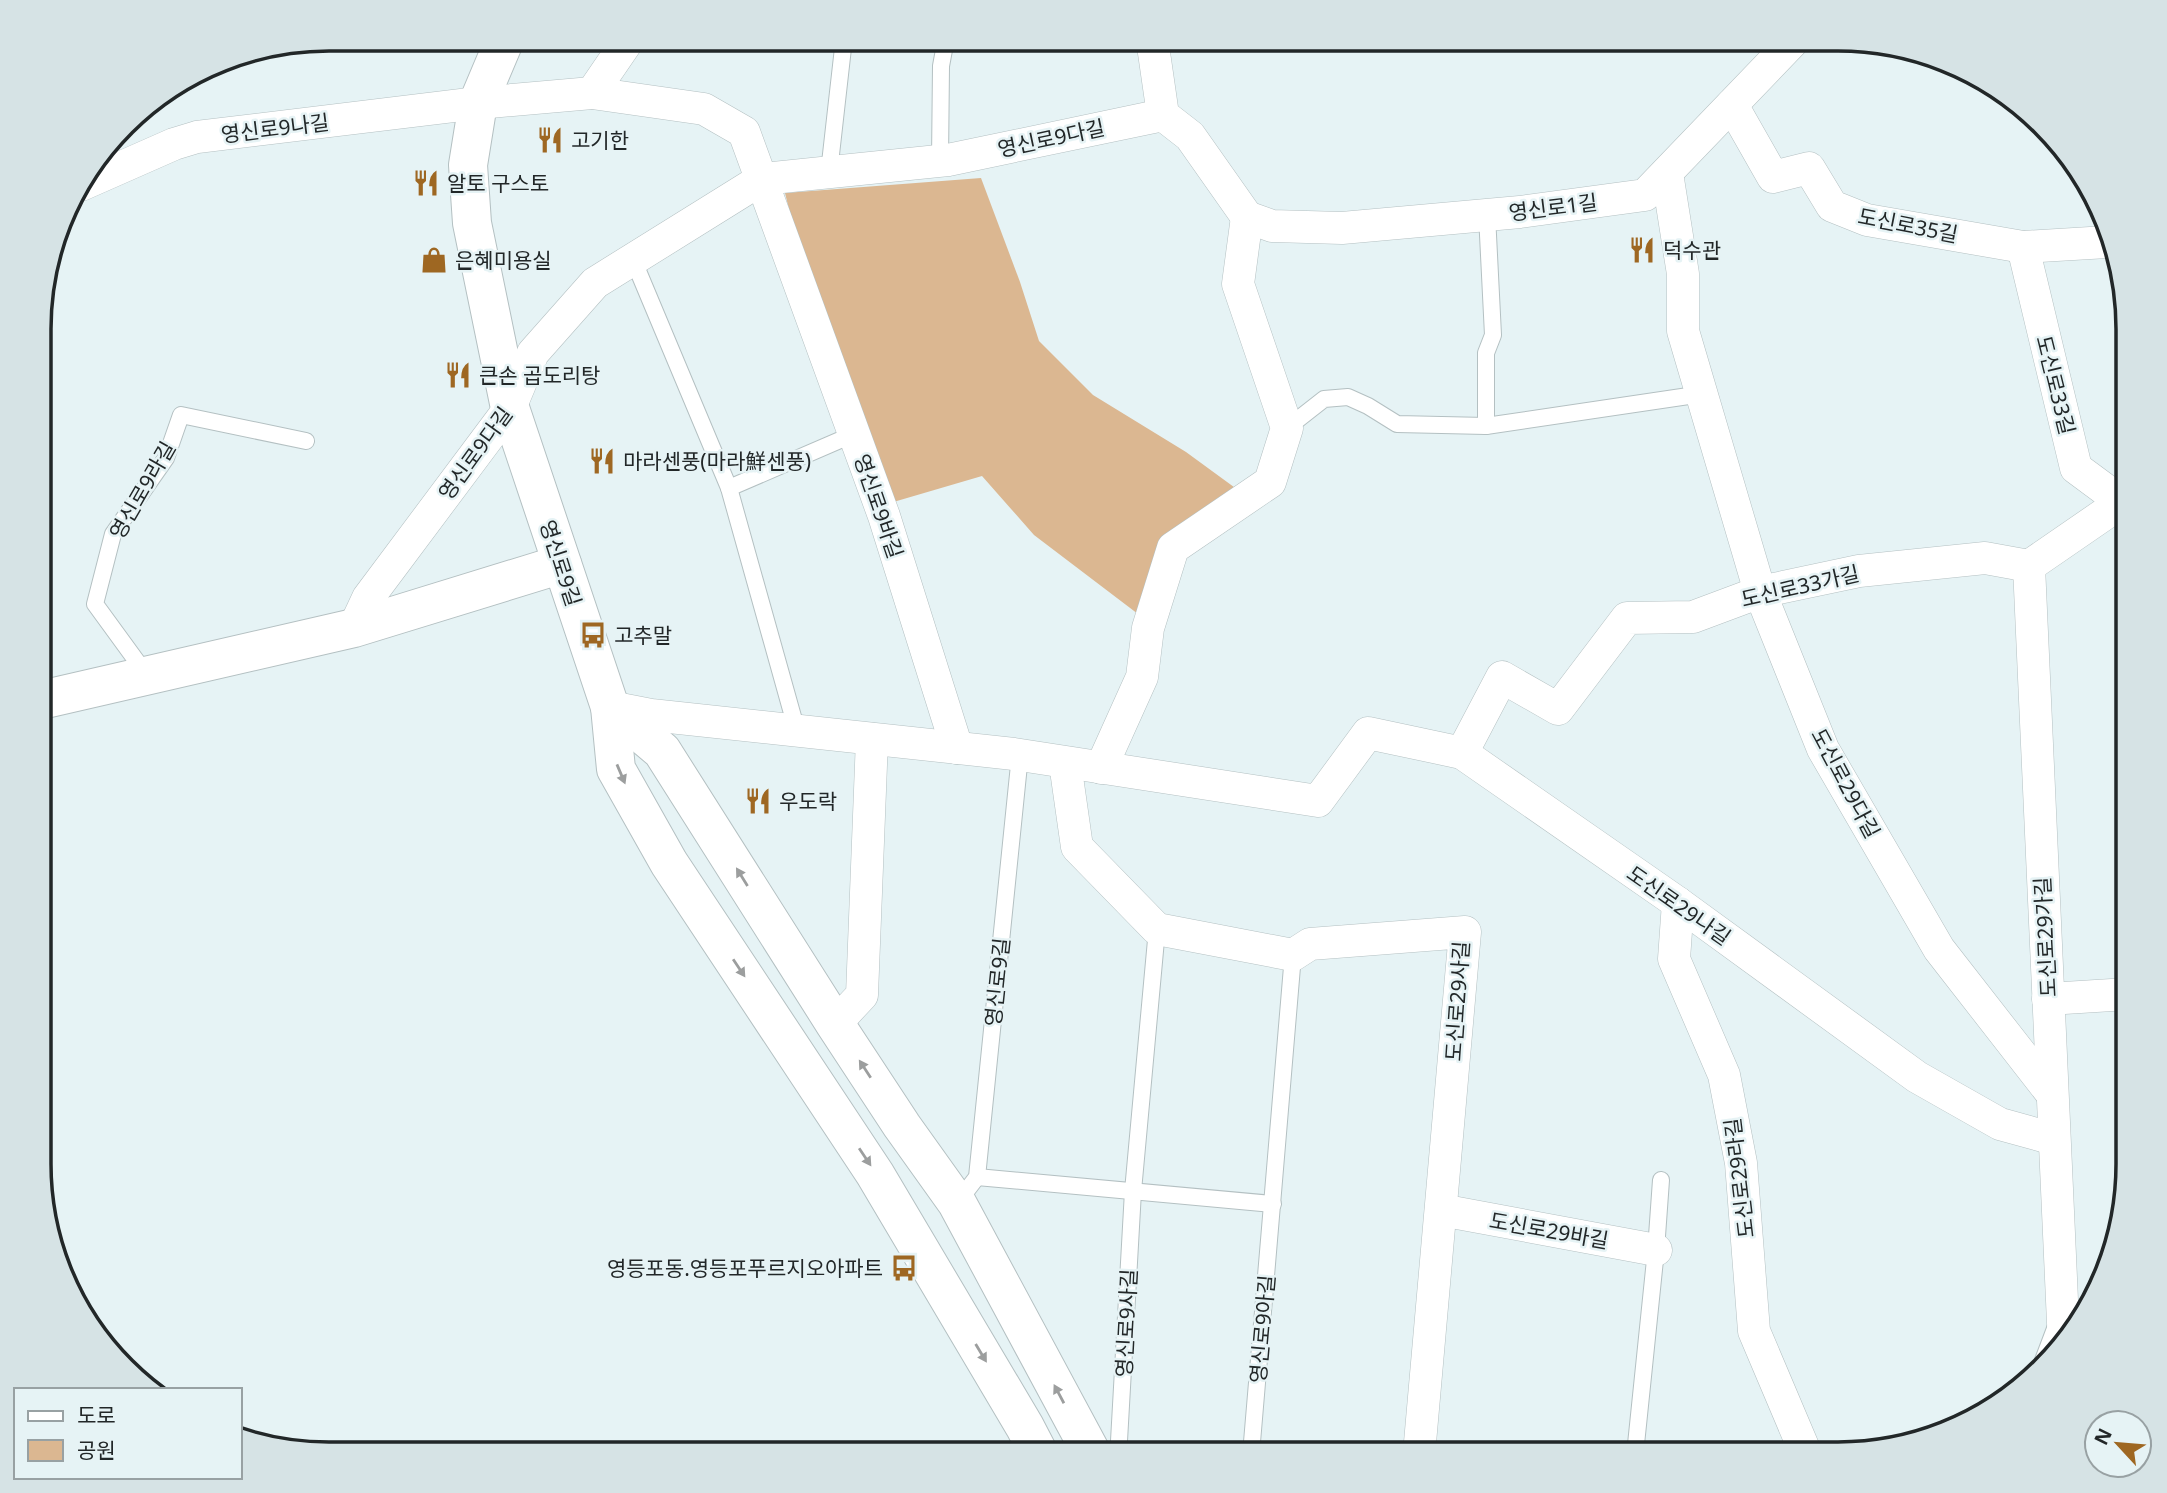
<svg xmlns="http://www.w3.org/2000/svg" width="2167" height="1493" font-family="'Noto Sans','Noto Sans KR',sans-serif">
	<rect width="100%" height="100%" fill="#e6f3f5"/>
	<path fill="#dbb791" d="M981,178L1020,282L1039,341L1093,395L1186,452L1238,490L1138,614L1034,535L982,476L890,503L815,315L785,193Z"/>
	<g fill="none" stroke-linecap="round" stroke-linejoin="round">
		<g stroke="#b4c0c2" stroke-width="18">
			<g id="service">
				<path d="M940,160L941,66L946,39"/>
				<path d="M829,172L844,39"/>
				<path d="M633,259L729,488L797,731"/>
				<path d="M1486,426V353L1493,335L1487,215"/>
				<path d="M1287,428L1324,399L1348,397L1368,406L1397,424L1486,426L1702,394"/>
				<path d="M729,488L854,434"/>
				<path d="M146,674L95,604L113,534L166,458L181,415L306,441"/>
				<path d="M977,1177L1273,1204"/>
				<path d="M957,1203L977,1177L1020,755"/>
				<path d="M2042,1363L2056,1326"/>
				<path d="M1116,1454L1119,1441L1133,1191L1157,929"/>
				<path d="M1251,1454L1293,955"/>
				<path d="M1635,1454L1656,1250L1661,1180"/>
			</g>
		</g>
		<g stroke="#b4c0c2" stroke-width="33">
			<g id="minor">
				<path d="M1152,39L1163,115L1190,136L1247,217L1272,226L1342,228L1520,212L1645,195L1795,39"/>
				<path d="M592,93L704,109L744,132L884,516L957,748"/>
				<path d="M1732,105L1773,177L1809,168L1832,206L1867,220L2023,247L2107,242"/>
				<path d="M1667,173L1683,274V331L1760,592L1823,749L1939,949L2052,1094"/>
				<path d="M81,185L174,144L197,137L478,103L592,93L629,39"/>
				<path d="M2023,247L2076,468L2122,502"/>
				<path d="M2029,566L2064,1345"/>
				<path d="M2029,566L2122,502L2128,501"/>
				<path d="M354,628L368,598L510,408L533,353L595,283L762,179L948,160L1163,115"/>
				<path d="M610,707L651,715L1014,754L1318,801L1368,733L1462,753L1678,903L1917,1077L2000,1124L2054,1139"/>
				<path d="M1462,753L1502,677L1558,709L1627,618L1693,617L1760,592L1859,571L1985,558L2029,566"/>
				<path d="M1065,763L1077,847L1157,929L1293,955L1310,944L1465,932L1419,1454"/>
				<path d="M1101,768L1142,677L1148,628L1173,548L1270,482L1287,428L1238,284L1247,217"/>
				<path d="M1678,903L1674,959L1724,1075L1741,1163L1754,1331L1804,1449L1805,1454"/>
				<path d="M2048,999L2128,994"/>
				<path d="M835,1024L862,995L872,739"/>
				<path d="M1441,1210L1656,1250"/>
			</g>
		</g>
		<g stroke="#b4c0c2" stroke-width="40">
			<g id="tertiary">
				<path d="M505,39L478,103L468,165L472,223L510,408L610,707L662,751L835,1024L902,1126L957,1203L1092,1454"/>
				<path d="M41,700L354,628L562,564"/>
				<path d="M610,707L616,769L669,863L875,1174L1025,1427L1039,1454"/>
			</g>
		</g>
		<use href="#service" stroke="#fff" stroke-width="16"/>
		<use href="#minor" stroke="#fff" stroke-width="32"/>
		<use href="#tertiary" stroke="#fff" stroke-width="38"/>
	</g>
	<defs><path id="oneway-solid" d="M-6-.8H1V-3.2L6.5 0L1 3.2V.8H-6Z" transform="scale(1.75)"/></defs>
	<g fill="#9c9e9e">
		<use href="#oneway-solid" transform="translate(621 774) rotate(67)"/>
		<use href="#oneway-solid" transform="translate(742 877) rotate(-122)"/>
		<use href="#oneway-solid" transform="translate(739 968) rotate(56)"/>
		<use href="#oneway-solid" transform="translate(865 1069) rotate(-123)"/>
		<use href="#oneway-solid" transform="translate(865 1157) rotate(56)"/>
		<use href="#oneway-solid" transform="translate(981 1353) rotate(59)"/>
		<use href="#oneway-solid" transform="translate(1059 1394) rotate(-118)"/>
	</g>
	<defs>
		<g id="restaurant-bare" transform="scale(2.1)"><path d="M-5-6h1v4h1v-4h1v4h1v-4h1v5L-1.5 .5V6h-2V.5L-5-1ZM5-6V6H3V1.5H1.5Q1.5-4 5-6Z" fill="#9e6722" stroke="#e6f3f5" stroke-width="2.5" paint-order="stroke"/></g>
		<g id="shop-bare" transform="scale(2.1)"><path d="M-5-2.5h2.3a2.7 3.5 0 0 1 5.4 0H5L5.5 6h-11ZM-1.5-2.5h3a1.5 2.3 0 0 0-3 0Z" fill="#9e6722" stroke="#e6f3f5" stroke-width="2.5" paint-order="stroke"/></g>
		<g id="bus-bare" transform="scale(2.1)"><path d="M-5-6H5V4H4V6H2V4H-2V6H-4V4H-5ZM-3.5-4V0h7V-4ZM-3.5 1.2v1.5H-2V1.2ZM2 1.2v1.5H3.5V1.2Z" fill="#9e6722" stroke="#e6f3f5" stroke-width="2.5" paint-order="stroke"/></g>
	</defs>
	<g fill-rule="evenodd">
		<use href="#restaurant-bare" x="550" y="140"/>
		<use href="#restaurant-bare" x="426" y="183"/>
		<use href="#restaurant-bare" x="1642" y="250"/>
		<use href="#shop-bare" x="434" y="260"/>
		<use href="#restaurant-bare" x="458" y="375"/>
		<use href="#restaurant-bare" x="602" y="461"/>
		<use href="#bus-bare" x="593" y="635"/>
		<use href="#restaurant-bare" x="758" y="801"/>
		<use href="#bus-bare" x="904" y="1268"/>
	</g>
	<g text-anchor="middle" dominant-baseline="central" stroke-width="5" stroke-linejoin="round" paint-order="stroke">
		<g font-size="21" fill="#222728" stroke="#e6f3f5">
			<text transform="translate(275 128) rotate(-7)">영신로9나길</text>
			<text transform="translate(1051 138) rotate(-12)">영신로9다길</text>
			<text transform="translate(1553 207) rotate(-7)">영신로1길</text>
			<text transform="translate(1908 225) rotate(11)">도신로35길</text>
			<text transform="translate(2056 385) rotate(76)">도신로33길</text>
			<text transform="translate(475 453) rotate(-54)">영신로9다길</text>
			<text transform="translate(142 490) rotate(-60)">영신로9라길</text>
			<text transform="translate(879 506) rotate(71)">영신로9바길</text>
			<text transform="translate(561 563) rotate(72)">영신로9길</text>
			<text transform="translate(1800 586) rotate(-13)">도신로33가길</text>
			<text transform="translate(1846 783) rotate(62)">도신로29다길</text>
			<text transform="translate(1679 905) rotate(35)">도신로29나길</text>
			<text transform="translate(2045 937) rotate(-93)">도신로29가길</text>
			<text transform="translate(997 982) rotate(-84)">영신로9길</text>
			<text transform="translate(1457 1001) rotate(-86)">도신로29사길</text>
			<text transform="translate(1739 1178) rotate(-97)">도신로29라길</text>
			<text transform="translate(1549 1230) rotate(10)">도신로29바길</text>
			<text transform="translate(1126 1323) rotate(-87)">영신로9사길</text>
			<text transform="translate(1262 1329) rotate(-85)">영신로9아길</text>
		</g>
		<g font-size="21" fill="#222728" stroke="#e6f3f5" text-anchor="start">
			<text x="571" y="140">고기한</text>
			<text x="447" y="183">알토 구스토</text>
			<text x="1663" y="250">덕수관</text>
			<text x="455" y="260">은혜미용실</text>
			<text x="479" y="375">큰손 곱도리탕</text>
			<text x="623" y="461">마라센풍(마라鮮센풍)</text>
			<text x="614" y="635">고추말</text>
			<text x="779" y="801">우도락</text>
			<text x="883" y="1268" text-anchor="end">영등포동.영등포푸르지오아파트</text>
		</g>
	</g>
	<path d="M0 0H2167V1493H0ZM329 51H1838A278 278 0 0 1 2116 329V1164A278 278 0 0 1 1838 1442H329A278 278 0 0 1 51 1164V329A278 278 0 0 1 329 51Z" fill="#d6e3e5" fill-rule="evenodd"/>
	<path fill="none" stroke="#222728" stroke-width="3.5" d="M329 51H1838A278 278 0 0 1 2116 329V1164A278 278 0 0 1 1838 1442H329A278 278 0 0 1 51 1164V329A278 278 0 0 1 329 51Z"/>
	<rect x="14" y="1388" width="228" height="91" fill="#e6f3f5" stroke="#98a1a3" stroke-width="2"/>
	<rect x="28" y="1411" width="35" height="10" fill="#ffffff" stroke="#98a1a3" stroke-width="2"/>
	<text x="77" y="1423" font-size="21" fill="#222728">도로</text>
	<rect x="28" y="1440" width="35" height="21" fill="#dbb791" stroke="#98a1a3" stroke-width="2"/>
	<text x="77" y="1458" font-size="21" fill="#222728">공원</text>
	<g transform="translate(2118 1444) rotate(296)"><circle r="33" fill="#e6f3f5" stroke="#98a1a3" stroke-width="2"/>
	<path d="M0-5L12 26L0 18L-12 26Z" fill="#9e6722"/>
	<text y="-10" font-size="19" font-weight="bold" text-anchor="middle" fill="#222728">N</text>
	</g>
</svg>
